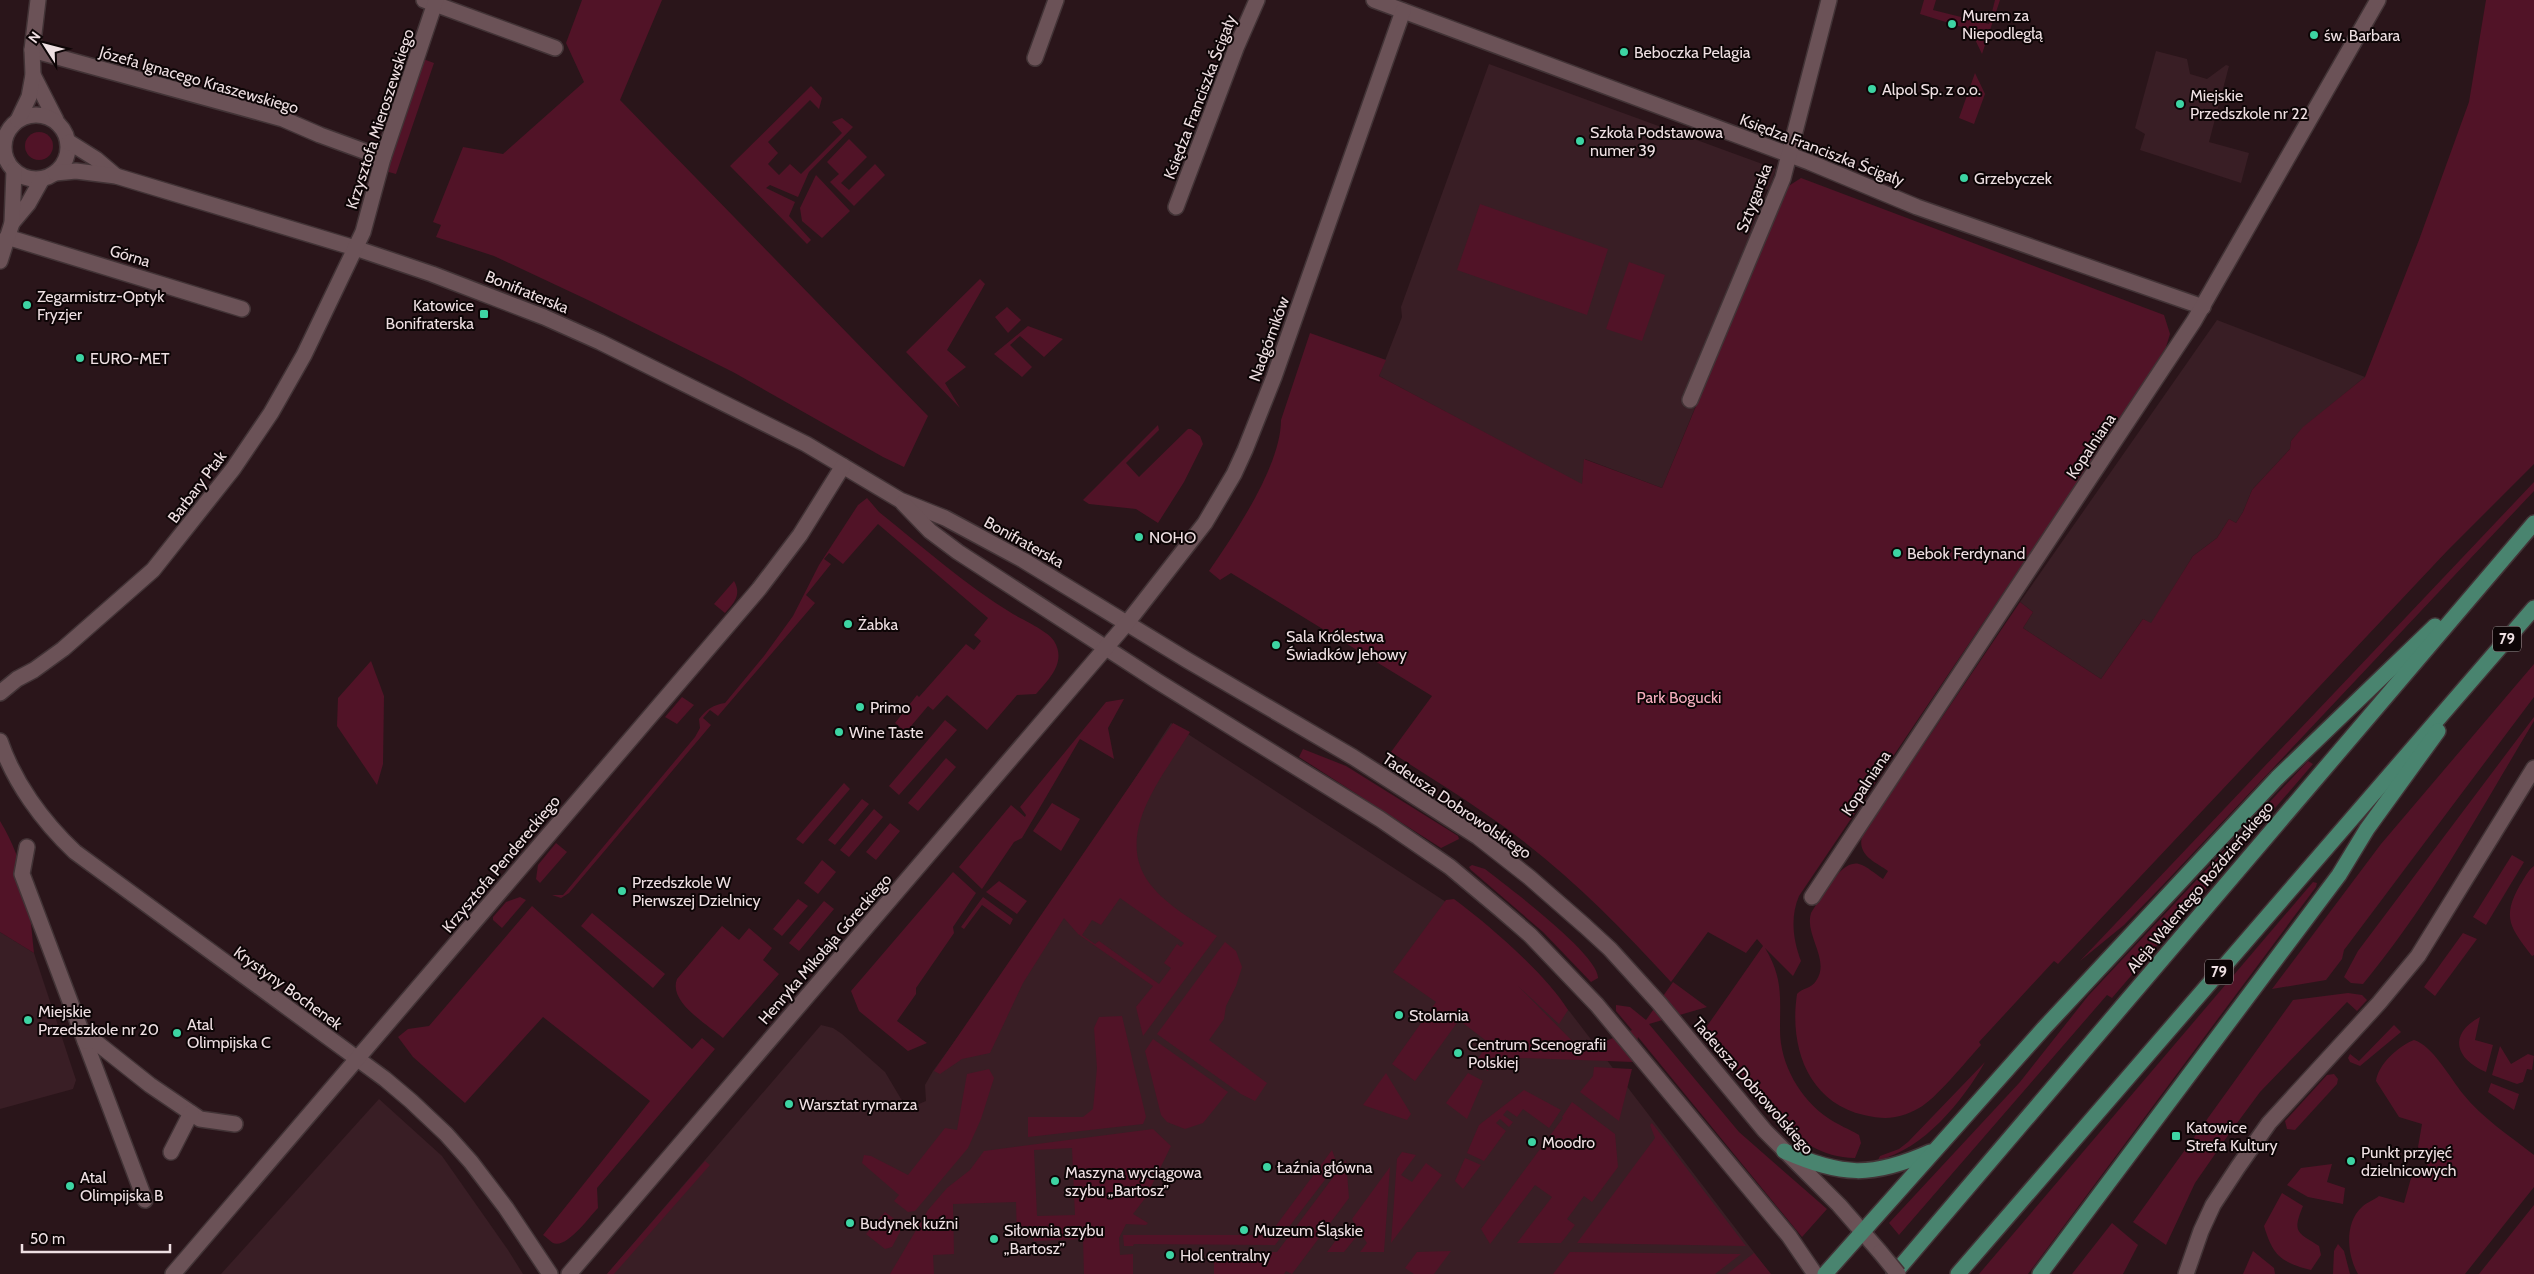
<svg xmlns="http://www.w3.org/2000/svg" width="2534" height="1274" font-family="Cabin,sans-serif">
	<rect width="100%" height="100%" fill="#2a151a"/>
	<g fill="#391e25">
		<path d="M2156,51L2187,59L2190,74L2207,79L2226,65L2229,66L2209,142L2249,153L2241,183L2140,150L2145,134L2135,128Z"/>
		<path d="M1489,64L1776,169L1769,190L1762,188L1758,201L1763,203L1682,397L1697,403L1662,488L1585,459L1582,485L1379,376L1402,317L1401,307Z"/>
		<path d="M2217,320L2365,377L2304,427L2291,441L2290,449L2252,490L2243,512L2236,523L2229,519L2217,538L2193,556L2151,624L2143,619L2101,679L2023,628L2033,612L2020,602Z"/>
		<path d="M1171,723L1443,900L1496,938L1570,1012L1769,1272L1767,1274H607L821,1025L833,1028L842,1034L885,1072L907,1109L926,1101L925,1085L933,1071L1045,917Z"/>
		<path d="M0,932L34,953L76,1080L73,1089L0,1109Z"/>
		<path d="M379,1099L442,1156L508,1250L523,1274H221Z"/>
	</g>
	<g fill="#511327" fill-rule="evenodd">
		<path d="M582,0H662L620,100L928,416L904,467L883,457L733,372L590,301L494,256L436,237L441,225L433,222L463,147L503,154L584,82L566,43Z"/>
		<path d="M1924,0H1936L1933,10L1989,24L1995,0H2000L1982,54L1972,33L1965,28L1920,14Z"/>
		<path d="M2486,0H2534V464L2448,550L2058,964L2054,961L1979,1042L1981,1045C1967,1060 1935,1100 1919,1108C1899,1119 1886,1120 1864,1115C1808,1102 1789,1047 1797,994C1802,988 1811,989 1816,981C1831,960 1804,935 1811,913C1820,900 1840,859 1859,864C1867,866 1875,874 1883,879L1888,871C1876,862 1857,856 1862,836L2020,602L2033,612L2023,628L2101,679L2143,619L2151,623L2193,556L2217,538L2229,519L2236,523L2243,512L2252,490L2290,449L2291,441L2303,427L2365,377L2419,240L2469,102Z"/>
		<path d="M423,59L434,63L396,174L385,171Z"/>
		<path d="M1975,73L1985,94L1974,124L1959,118Z"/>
		<path d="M811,86L822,98L819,109L810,100L768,142L778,153L768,164L779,175L790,164L801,174L842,133L832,122L842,118L853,127L809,172L798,197L770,185L766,188L795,202L789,216L811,240L807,244L730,166Z"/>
		<circle cx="39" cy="146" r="14"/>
		<path d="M849,139L867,157L841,183L849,190L875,164L885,175L854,206L830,182L839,174L827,162Z"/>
		<path d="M816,175L850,211L822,238L802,221L800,208Z"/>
		<path d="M1801,178L2164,315L2170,334L2166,347L2131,403L1799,896C1790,917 1793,940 1801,961L1793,976L1765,948C1783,978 1780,996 1780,1030C1780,1064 1800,1099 1828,1118C1838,1125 1849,1129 1859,1135L1861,1143L1855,1158C1809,1157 1783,1126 1756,1093C1739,1072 1722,1050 1705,1029L1763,946L1757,939L1746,953L1708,932L1671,982C1616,922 1558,863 1490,817C1458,794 1424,774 1391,752L1432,696L1231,573L1220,580L1209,571C1235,533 1281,466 1281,420L1310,333L1386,360L1379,376L1582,484L1584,459L1662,488L1787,187Z"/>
		<path d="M1480,204L1608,249L1587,315L1457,270Z"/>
		<path d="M1629,262L1665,275L1642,341L1606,329Z"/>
		<path d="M980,279L985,284L947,350L966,367L945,383L960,408L906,352Z"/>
		<path d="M1007,307L1021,320L1008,333L995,317Z"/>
		<path d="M1028,326L1063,339L1044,357L1020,336L1010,345L1032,367L1022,377L994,354Z"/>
		<path d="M1158,425L1159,430L1126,463L1139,477L1188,429H1191L1200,436L1203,444L1184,482L1158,523L1136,509L1089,504L1083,500Z"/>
		<path d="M2534,482V491L2162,886L2124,925L2080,961Z"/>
		<path d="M867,498L879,512C923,547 965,585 1013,614C1023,620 1048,631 1054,641C1067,662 1049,679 1036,694L1017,695L987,730L947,695L933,710L928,706L906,732L895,723L917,695L919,697L966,644L974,650L981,641L974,635L988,618L878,524L843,564L829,553L824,559L831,564L806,595L815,603L718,716L710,710L703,718L711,725L569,893L561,898L552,895H563L695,737L700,728L699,719C707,709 713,705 725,703L764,656L793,616L819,565L858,505Z"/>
		<path d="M734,581C742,595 734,603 725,613L714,604Z"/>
		<path d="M371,661L384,696L383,764L377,785L337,726L338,698Z"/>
		<path d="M2534,664V697L2344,950L2342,959L2326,980L2272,989L2381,844Z"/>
		<path d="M682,697L694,705L677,724L665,717Z"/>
		<path d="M1124,699L1108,728L1114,759L1080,739L1022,838L1014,842L982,889L959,867L1011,805L1025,817L1026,815L1020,807L1106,702Z"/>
		<path d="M2534,717V721C2480,811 2430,903 2363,984L2351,983L2344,977L2358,951Z"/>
		<path d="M945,720L957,730L899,795L889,786Z"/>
		<path d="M1173,723L1190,732C1164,775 1112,834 1150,884C1167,906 1195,921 1217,936L1143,1036L1136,1007L1153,986L1078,934L1064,918L1023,983L990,1053L962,1059L940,1074L934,1071ZM1120,898L1184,943L1181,947L1177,944L1164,963L1171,968L1159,984L1099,941L1095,944L1082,935L1092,920L1101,925Z"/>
		<path d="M1303,749L1346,766L1458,836L1459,839L1441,848L1299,757Z"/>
		<path d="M946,758L956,767L918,811L908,803Z"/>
		<path d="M2308,761L2313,764L2112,998L2107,995L1899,1235L1889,1223L2020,1082L2088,996Z"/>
		<path d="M844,783L850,789L803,844L796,839Z"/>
		<path d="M862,799L869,804L835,845L828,840Z"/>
		<path d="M1052,803L1080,819L1061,851L1033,831Z"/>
		<path d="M874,809L883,817L849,857L840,850Z"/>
		<path d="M0,821C27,866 29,902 34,953L0,932Z"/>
		<path d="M890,823L900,831L876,860L866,852Z"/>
		<path d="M556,843L567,852L540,883L536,879L538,865Z"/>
		<path d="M2512,855L2524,862L2486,925L2473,917Z"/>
		<path d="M822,860L836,872L818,894L804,883Z"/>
		<path d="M1472,865L1485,869C1507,886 1599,955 1598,978L1591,982L1543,932L1471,870L1469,867Z"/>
		<path d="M2534,866V955L2532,956C2511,928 2501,918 2520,885C2524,879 2528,870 2534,866Z"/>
		<path d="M953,872L976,893L953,927L954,933L916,988V994L897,1021L927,1043L908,1051L859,1011L851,991Z"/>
		<path d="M999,881L1027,901L1017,914L986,892Z"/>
		<path d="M2313,882L2317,883L2316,887L2028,1274H1979Z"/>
		<path d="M520,897L526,900L502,928L493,920V917L506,902Z"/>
		<path d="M983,897L1013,919L1010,925L982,905L964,929L961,927Z"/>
		<path d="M798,899L808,906L782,936L773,929Z"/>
		<path d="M1454,899C1489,925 1546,974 1568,1010L1559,1024L1518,986L1582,1051L1632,1030L1616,1011V1005L1630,1007L1646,1020L1673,982L1707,1007L1649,1024L1739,1132L1827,1209L1802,1237L1638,1037L1634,1062L1493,1057L1488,1071L1474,1064L1489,1043L1459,1020L1415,1081L1392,1064L1436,1002L1393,972L1446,900Z"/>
		<path d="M824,901L834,909L799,951L789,943Z"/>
		<path d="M532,906L692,1049L702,1038L715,1049L597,1188L598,1208C589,1217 567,1249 553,1243C550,1241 546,1237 543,1235L650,1101L543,1017L465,1103L413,1057L398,1037L408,1029L429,1026Z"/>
		<path d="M592,913L665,974L653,988L581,926Z"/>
		<path d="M722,926L739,940L749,928L772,948L763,960L779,974L723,1038C707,1024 668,1002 677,979Z"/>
		<path d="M2463,933L2477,939L2435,996L2424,987Z"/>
		<path d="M1225,942L1236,951L1242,967L1236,986L1226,1006L1224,1019L1209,1040L1267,1083L1255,1101L1241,1094L1157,1034Z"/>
		<path d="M2348,993L2362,995L2367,1000L2357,1011L2347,1002L2260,1092L2229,1134L2195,1183L2166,1245L2133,1222L2293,1000Z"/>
		<path d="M1122,1016L1146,1117L1143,1124L1028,1137V1117H1083L1093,1109L1097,1068L1094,1028L1099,1017Z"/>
		<path d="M2480,1017L2475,1040L2493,1045L2486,1072C2455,1059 2448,1034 2480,1017Z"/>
		<path d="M2394,1025L2401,1032L2360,1066L2350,1062L2348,1058L2350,1054L2359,1061Z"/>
		<path d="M1153,1039L1228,1092L1203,1123L1185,1129L1167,1122L1161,1115L1145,1051Z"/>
		<path d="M2414,1040C2432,1045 2451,1079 2463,1094C2482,1118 2510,1136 2534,1155V1187L2465,1274H2358C2347,1255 2344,1223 2362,1207C2367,1202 2374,1200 2379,1196L2404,1203L2411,1178L2429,1168L2418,1147L2422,1124L2399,1117L2376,1081C2378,1065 2398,1046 2414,1040Z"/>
		<path d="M2500,1046L2511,1064L2528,1054L2534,1056L2532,1070L2527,1069L2523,1082L2517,1084L2492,1075Z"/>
		<path d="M1985,1062C1963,1101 1923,1150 1878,1160L1880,1156L1899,1149L1908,1142Z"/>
		<path d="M1594,1067L1632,1069L1619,1121L1580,1092L1593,1076Z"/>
		<path d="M989,1069L994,1078L981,1119L968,1148L915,1211L908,1212L894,1201L899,1195L862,1163L864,1155L871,1156L908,1175L945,1128L957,1130L967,1074Z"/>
		<path d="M1386,1073L1411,1114L1407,1120L1363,1105Z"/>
		<path d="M1468,1073L1483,1081L1467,1119L1446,1103Z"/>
		<path d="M2334,1074L2338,1079L2337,1084L2295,1130L2287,1129L2285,1121L2327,1075Z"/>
		<path d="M2491,1083L2519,1094L2514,1110L2488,1092Z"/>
		<path d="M1524,1090L1561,1110L1549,1128L1523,1109L1517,1117L1507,1110L1503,1115L1513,1122L1509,1127L1500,1119L1496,1123L1506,1131L1484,1161L1467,1153L1479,1125Z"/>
		<path d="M1572,1102L1615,1134L1618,1167L1592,1202L1584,1196L1567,1219L1575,1225L1561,1243H1517L1552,1197L1535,1185L1490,1244L1481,1229L1563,1118L1562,1117Z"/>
		<path d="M1652,1123L1746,1246L1577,1243L1655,1138L1650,1125Z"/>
		<path d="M1153,1129L1171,1146L1146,1197L1133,1214L1148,1223L1146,1225L1126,1224L1119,1238L1120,1255L1133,1254V1274H1084L1083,1239L1034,1241L1033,1237H1017L1016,1202L953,1204L954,1254L933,1255L934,1274H890L928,1210L947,1188L970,1170L984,1151ZM1072,1148L1075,1215L1037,1216L1034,1150Z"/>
		<path d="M1332,1150L1337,1164L1275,1245L1134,1244L1133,1246H1124L1123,1235H1269Z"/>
		<path d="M1402,1152L1416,1155L1401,1175L1412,1182L1426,1163L1442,1175L1391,1243L1397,1159Z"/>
		<path d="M1465,1158L1481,1165L1463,1189L1455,1181Z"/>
		<path d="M1346,1160L1349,1198L1292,1274L1286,1271L1284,1274H1214V1253L1277,1252Z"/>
		<path d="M705,1161L710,1165L614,1274H607Z"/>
		<path d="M2332,1164L2327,1182L2345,1188L2343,1204L2308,1197L2287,1185L2301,1168Z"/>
		<path d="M1390,1167L1384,1252H1360L1367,1243L1352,1219Z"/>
		<path d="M2282,1193L2303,1206C2292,1233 2297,1232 2319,1246L2321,1255L2311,1270C2281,1262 2273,1256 2264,1226Z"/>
		<path d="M2534,1205V1274H2479Z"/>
		<path d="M885,1212L901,1224L900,1232L892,1247L885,1249L866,1234Z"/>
		<path d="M2112,1223L2138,1245L2123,1274H2072Z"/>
		<path d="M1348,1224L1356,1237L1344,1252H1327Z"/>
		<path d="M2338,1244L2344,1251L2350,1274H2333L2334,1251Z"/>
		<path d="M1451,1251L1434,1274H1414L1405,1268L1417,1252Z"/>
		<path d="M2253,1251L2274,1268L2275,1274H2243Z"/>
		<path d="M1570,1252L1741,1254L1715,1274H1553Z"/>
		<path d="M1754,1253L1771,1274H1727Z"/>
	</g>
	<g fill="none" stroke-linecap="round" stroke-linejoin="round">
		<g stroke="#423336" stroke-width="18">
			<g id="minor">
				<path d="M424,0L555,48"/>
				<path d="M1374,0L1809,162L1917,207L2203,307"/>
				<path d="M32,50L283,119L320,135L383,158"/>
				<path d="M1035,58L1056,0"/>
				<path d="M33,75L56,120"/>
				<circle cx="36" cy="147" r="32"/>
				<path d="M18,120L29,97L33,75L32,50L38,0"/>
				<path d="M69,142L96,159L116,176"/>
				<path d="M55,173L76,171L116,176L355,248L432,274L544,317L600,342L806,444L900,500L945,518L1023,560L1187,660L1353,757L1478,837L1529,877L1585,926L1610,949L1659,1003L1765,1131L1839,1205L1880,1252"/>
				<path d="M1176,207L1236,48L1257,0"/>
				<path d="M12,223L28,204L42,179"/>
				<path d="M7,237L242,309"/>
				<path d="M0,261L12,223L14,170"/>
				<path d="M1690,400L1783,178L1829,0"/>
				<path d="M903,503L930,531L958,552L1157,681L1380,819L1450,867L1500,909L1530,935L1597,1005L1789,1236L1815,1274"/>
				<path d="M0,693L17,679L34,670L63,649L153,570L233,469L271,413L304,355L363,232L383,158L436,0"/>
				<path d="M0,741C14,782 42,821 75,852L385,1079L411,1101L446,1134L471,1162L506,1208L550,1274"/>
				<path d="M27,847L22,874L145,1200"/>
				<path d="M1812,897L2194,321L2378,0"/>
				<path d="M85,1041L92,1039L150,1085L200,1119L235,1124"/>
				<path d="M171,1152L191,1113"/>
				<path d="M173,1274L759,589L800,535L843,466"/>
				<path d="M569,1274L1127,623L1205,523L1234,474L1245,450L1274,377L1403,11"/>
				<path d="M2186,1274L2201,1231L2213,1205L2238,1167L2269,1123L2379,1003L2418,956L2534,768"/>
			</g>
		</g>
		<g stroke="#423336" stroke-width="18">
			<g id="major">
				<path d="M1784,1151C1842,1176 1871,1178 1930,1152"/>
				<path d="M1825,1274L2044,1028L2277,778L2435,626"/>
				<path d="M1894,1274L2534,523"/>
				<path d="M1958,1274L2534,608"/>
				<path d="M2040,1274L2339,875L2367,829L2438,731"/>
			</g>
		</g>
		<use href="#minor" stroke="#6b5257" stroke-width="15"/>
		<use href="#major" stroke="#49846f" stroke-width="15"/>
		<g stroke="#423336" stroke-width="18" stroke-linecap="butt">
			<path id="minor-bridge" d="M1880,1252L1898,1274"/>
		</g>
		<use href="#minor-bridge" stroke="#6b5257" stroke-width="15"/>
	</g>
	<g fill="#3dd4a3" stroke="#0d0506" stroke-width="2">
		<circle cx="1952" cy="24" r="5"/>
		<circle cx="2314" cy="35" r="5"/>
		<circle cx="1624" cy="52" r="5"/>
		<circle cx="1872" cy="89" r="5"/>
		<circle cx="2180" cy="104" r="5"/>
		<circle cx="1580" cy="141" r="5"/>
		<circle cx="1964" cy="178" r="5"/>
		<circle cx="27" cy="305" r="5"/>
		<rect x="479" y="309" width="10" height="10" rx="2.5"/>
		<circle cx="80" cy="358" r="5"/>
		<circle cx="1139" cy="537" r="5"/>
		<circle cx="1897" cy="553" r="5"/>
		<circle cx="848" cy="624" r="5"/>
		<circle cx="1276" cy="645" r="5"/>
		<circle cx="860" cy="707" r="5"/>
		<circle cx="839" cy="732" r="5"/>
		<circle cx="622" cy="891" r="5"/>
		<circle cx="1399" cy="1015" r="5"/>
		<circle cx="28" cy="1020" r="5"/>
		<circle cx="177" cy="1033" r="5"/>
		<circle cx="1458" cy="1053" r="5"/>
		<circle cx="789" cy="1104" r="5"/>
		<rect x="2171" y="1131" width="10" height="10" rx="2.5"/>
		<circle cx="1532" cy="1142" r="5"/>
		<circle cx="2351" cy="1161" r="5"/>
		<circle cx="1267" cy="1167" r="5"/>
		<circle cx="1055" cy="1181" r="5"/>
		<circle cx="70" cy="1186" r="5"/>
		<circle cx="850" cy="1223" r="5"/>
		<circle cx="1244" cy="1230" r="5"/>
		<circle cx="994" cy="1239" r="5"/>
		<circle cx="1170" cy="1255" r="5"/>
	</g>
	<g text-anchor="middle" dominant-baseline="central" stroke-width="4" stroke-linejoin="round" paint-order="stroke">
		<g fill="#0d0506" stroke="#aa9ea0" stroke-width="1">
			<rect x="2493" y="626.5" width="28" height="25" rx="4"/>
			<rect x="2205" y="959.5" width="28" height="25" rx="4"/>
		</g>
		<g font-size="15" font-weight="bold" fill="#eedfe2">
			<text x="2507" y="639">79</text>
			<text x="2219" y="972">79</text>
		</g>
		<g font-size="16" fill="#eedfe2" stroke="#0d0506" text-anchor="start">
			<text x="1962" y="15">Murem za<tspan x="1962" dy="18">Niepodległą</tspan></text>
			<text x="2324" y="35">św. Barbara</text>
			<text x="1634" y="52">Beboczka Pelagia</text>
			<text x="1882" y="89">Alpol Sp. z o.o.</text>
			<text x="2190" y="95">Miejskie<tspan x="2190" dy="18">Przedszkole nr 22</tspan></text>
			<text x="1590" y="132">Szkoła Podstawowa<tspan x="1590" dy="18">numer 39</tspan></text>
			<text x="1974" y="178">Grzebyczek</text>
			<text x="37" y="296">Zegarmistrz-Optyk<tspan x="37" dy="18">Fryzjer</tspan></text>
			<text x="474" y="305" text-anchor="end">Katowice<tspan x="474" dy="18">Bonifraterska</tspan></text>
			<text x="90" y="358">EURO-MET</text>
			<text x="1149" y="537">NOHO</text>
			<text x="1907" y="553">Bebok Ferdynand</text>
			<text x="858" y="624">Żabka</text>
			<text x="1286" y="636">Sala Królestwa<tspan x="1286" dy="18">Świadków Jehowy</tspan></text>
			<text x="870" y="707">Primo</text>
			<text x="849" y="732">Wine Taste</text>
			<text x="632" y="882">Przedszkole W<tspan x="632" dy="18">Pierwszej Dzielnicy</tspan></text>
			<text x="38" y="1011">Miejskie<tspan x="38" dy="18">Przedszkole nr 20</tspan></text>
			<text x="1409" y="1015">Stolarnia</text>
			<text x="187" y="1024">Atal<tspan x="187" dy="18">Olimpijska C</tspan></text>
			<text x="1468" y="1044">Centrum Scenografii<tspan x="1468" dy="18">Polskiej</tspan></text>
			<text x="799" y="1104">Warsztat rymarza</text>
			<text x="2186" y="1127">Katowice<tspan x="2186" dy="18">Strefa Kultury</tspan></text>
			<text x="1542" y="1142">Moodro</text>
			<text x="2361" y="1152">Punkt przyjęć<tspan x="2361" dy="18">dzielnicowych</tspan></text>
			<text x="1277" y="1167">Łaźnia główna</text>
			<text x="1065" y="1172">Maszyna wyciągowa<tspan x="1065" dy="18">szybu „Bartosz”</tspan></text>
			<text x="80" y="1177">Atal<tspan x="80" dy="18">Olimpijska B</tspan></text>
			<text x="860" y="1223">Budynek kuźni</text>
			<text x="1004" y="1230">Siłownia szybu<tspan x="1004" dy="18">„Bartosz”</tspan></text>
			<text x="1254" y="1230">Muzeum Śląskie</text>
			<text x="1180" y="1255">Hol centralny</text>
		</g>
		<g font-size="16" fill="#eedfe2" stroke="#0d0506">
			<text transform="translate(199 80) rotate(16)">Józefa Ignacego Kraszewskiego</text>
			<text transform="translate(1200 97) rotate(-69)">Księdza Franciszka Ścigały</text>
			<text transform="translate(380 119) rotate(-72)">Krzysztofa Mieroszewskiego</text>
			<text transform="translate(1822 150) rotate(21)">Księdza Franciszka Ścigały</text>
			<text transform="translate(1754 198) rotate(-69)">Sztygarska</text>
			<text transform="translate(130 256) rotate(17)">Górna</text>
			<text transform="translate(527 292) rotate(22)">Bonifraterska</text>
			<text transform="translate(1269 339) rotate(-70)">Nadgórników</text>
			<text transform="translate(2091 446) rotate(-56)">Kopalniana</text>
			<text transform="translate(197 487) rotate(-53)">Barbary Ptak</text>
			<text transform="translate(1024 542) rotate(29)">Bonifraterska</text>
			<text transform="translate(1866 783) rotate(-56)">Kopalniana</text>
			<text transform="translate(1457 806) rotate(34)">Tadeusza Dobrowolskiego</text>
			<text transform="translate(501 864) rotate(-50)">Krzysztofa Pendereckiego</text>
			<text transform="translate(2200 887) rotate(-50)">Aleja Walentego Roździeńskiego</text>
			<text transform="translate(825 949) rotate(-49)">Henryka Mikołaja Góreckiego</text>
			<text transform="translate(288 988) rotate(36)">Krystyny Bochenek</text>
			<text transform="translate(1753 1086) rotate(49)">Tadeusza Dobrowolskiego</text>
		</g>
		<g font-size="16" fill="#f4adbd" stroke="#0d0506">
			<text x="1679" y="697">Park Bogucki</text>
		</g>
	</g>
	<g transform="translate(45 45) rotate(306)" stroke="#0d0506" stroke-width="4" paint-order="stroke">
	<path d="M0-4L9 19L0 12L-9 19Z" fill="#eedfe2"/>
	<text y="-8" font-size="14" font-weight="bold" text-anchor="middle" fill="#eedfe2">N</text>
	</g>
	<path d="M22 1244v8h148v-8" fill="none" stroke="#eedfe2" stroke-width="2.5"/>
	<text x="30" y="1244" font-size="15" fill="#eedfe2" stroke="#0d0506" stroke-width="4" paint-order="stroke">50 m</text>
</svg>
